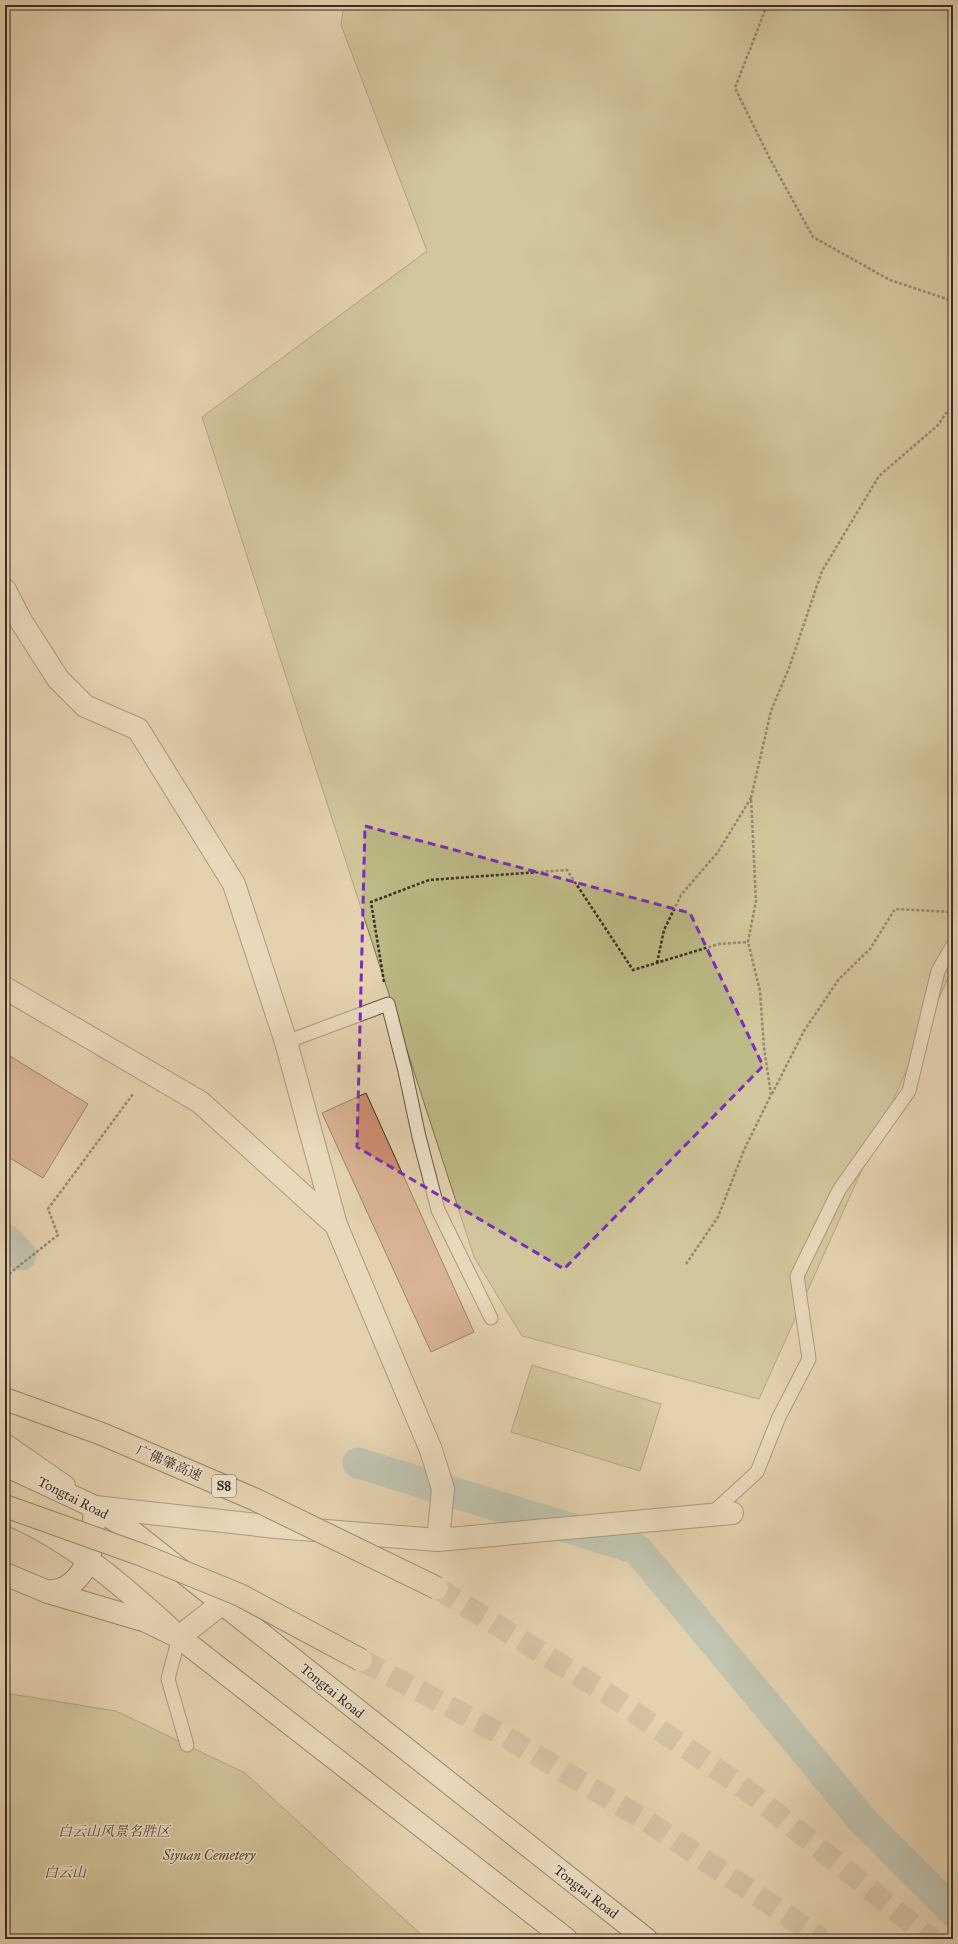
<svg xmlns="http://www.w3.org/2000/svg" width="958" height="1944" font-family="'IM FELL Great Primer','Noto Serif SC',serif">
	<rect width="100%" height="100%" fill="#e4d2af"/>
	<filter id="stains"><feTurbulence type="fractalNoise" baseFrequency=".005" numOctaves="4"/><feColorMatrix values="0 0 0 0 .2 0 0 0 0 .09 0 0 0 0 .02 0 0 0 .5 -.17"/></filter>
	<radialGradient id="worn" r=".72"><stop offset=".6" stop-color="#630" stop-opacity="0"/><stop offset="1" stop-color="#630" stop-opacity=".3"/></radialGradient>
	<g fill="#bcba86" stroke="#7a7456">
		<path d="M344,5H953V967L759,1399L522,1336L474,1257L202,417L427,251L341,25Z"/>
		<path d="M532,1365L661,1404L640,1471L511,1432Z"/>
		<path d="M5,1693L116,1711L245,1773L426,1939H5Z"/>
	</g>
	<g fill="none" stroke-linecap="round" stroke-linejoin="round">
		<g stroke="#9ab5b6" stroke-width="31">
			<path d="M5,1239L21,1255"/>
			<path d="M358,1463L637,1549L864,1822L953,1911"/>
		</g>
	</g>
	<g fill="#cd8f71" stroke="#392e26">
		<path d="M5,1053L88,1104L43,1178L5,1155Z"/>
		<path d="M366,1093L474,1332L431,1352L322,1113Z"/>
	</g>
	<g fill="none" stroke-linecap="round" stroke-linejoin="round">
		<g stroke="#c2b194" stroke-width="22" stroke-dasharray="22 11" stroke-linecap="butt">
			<path d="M437,1588L611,1696L751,1793L931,1939"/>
			<path d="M361,1660L501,1734L645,1820L822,1939"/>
		</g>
		<g stroke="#645748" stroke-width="15">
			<g id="service">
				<path d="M286,1042L388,1004L405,1071L419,1137L438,1210L491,1318"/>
				<path d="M711,1514L757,1472L779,1417L809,1359L797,1276L839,1190L909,1091L938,971L953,945"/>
				<path d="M179,1637L168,1679L187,1745"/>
			</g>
		</g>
		<g stroke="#645748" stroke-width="24">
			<g id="minor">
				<path d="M5,590L21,621L58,679L85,706L138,729L234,884L286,1042L336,1225L431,1450L443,1489L438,1540"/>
				<path d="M5,988L200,1102L336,1225"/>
				<path d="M95,1507L276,1527L438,1540L732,1513"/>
			</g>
		</g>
		<g stroke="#645748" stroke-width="24">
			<g id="tertiary">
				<path d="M5,1445L64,1486"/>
				<path d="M11,1515C74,1542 129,1591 179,1637L224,1602"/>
			</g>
		</g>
		<g stroke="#392e26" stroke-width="24">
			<g id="secondary">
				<path d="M5,1465L95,1507L130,1530L646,1939"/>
				<path d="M5,1574L48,1592L146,1621L179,1637L566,1939"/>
				<path d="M48,1592C54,1591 61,1590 66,1587C94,1572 93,1534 95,1507"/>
			</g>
		</g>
		<g stroke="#392e26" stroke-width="2.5" stroke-dasharray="3 2" stroke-linecap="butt">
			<path d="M767,5L735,88L770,159L813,237L890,280L953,301"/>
			<path d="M657,963L664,930L681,895L718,852L751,798"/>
			<path d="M384,982L371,902L429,880L567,870L633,970L719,944L748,942"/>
			<path d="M772,1094L804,1031L839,979L870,949L895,909L953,912"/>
			<path d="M686,1264L718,1217L744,1150L771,1095L764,1048L760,991L748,942L756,901L751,798L771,711L789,668L822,571L879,476L938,425L953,403"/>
			<path d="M5,1277L58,1235L48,1209L133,1094"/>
		</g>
		<use href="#service" stroke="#ede2cb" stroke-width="13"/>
		<use href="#minor" stroke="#ede2cb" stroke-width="22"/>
		<use href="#tertiary" stroke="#ede2cb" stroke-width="22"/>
		<use href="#secondary" stroke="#ede2cb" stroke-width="22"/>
		<g stroke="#392e26" stroke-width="24" stroke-linecap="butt">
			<g id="motorway-bridge">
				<path d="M5,1399L102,1434L254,1499L437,1588"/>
				<path d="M5,1506L142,1555L240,1595L361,1660"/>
			</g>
		</g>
		<use href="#motorway-bridge" stroke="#e4d2af" stroke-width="22"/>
	</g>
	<path d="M0 0H958V1944H0ZM365,826L690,913L763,1066L564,1269L357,1147Z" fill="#e4d2af" fill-opacity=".55" fill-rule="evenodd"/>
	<path fill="none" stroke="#7b2cbf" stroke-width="3" stroke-dasharray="8 5" stroke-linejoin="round" d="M365,826L690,913L763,1066L564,1269L357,1147Z"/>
	<g text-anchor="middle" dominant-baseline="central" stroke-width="3" stroke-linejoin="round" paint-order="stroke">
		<rect fill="#ede2cb" stroke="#6f6458" stroke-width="1" x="212" y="1475" width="24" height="22" rx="3"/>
		<g font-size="13" font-weight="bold" fill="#392e26">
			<text x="224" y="1486">S8</text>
		</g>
		<g font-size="14" fill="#392e26" stroke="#ede2cb">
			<text transform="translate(169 1463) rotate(23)">广佛肇高速</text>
			<text transform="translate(73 1498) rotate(27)">Tongtai Road</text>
			<text transform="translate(332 1691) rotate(39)">Tongtai Road</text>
			<text transform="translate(586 1892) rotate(38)">Tongtai Road</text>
		</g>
		<g font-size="14" font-style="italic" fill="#534a39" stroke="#ede2cb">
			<text x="114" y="1831">白云山风景名胜区</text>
			<text x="209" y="1855">Siyuan Cemetery</text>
			<text x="65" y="1872">白云山</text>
		</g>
	</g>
	<rect width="958" height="1944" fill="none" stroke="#e4d2af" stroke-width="20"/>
	<rect x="6" y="6" width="946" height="1932" fill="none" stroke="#392e26" stroke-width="2"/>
	<rect x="10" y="10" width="938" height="1924" fill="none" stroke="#392e26"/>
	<rect width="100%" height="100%" filter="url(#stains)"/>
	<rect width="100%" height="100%" fill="url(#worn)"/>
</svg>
